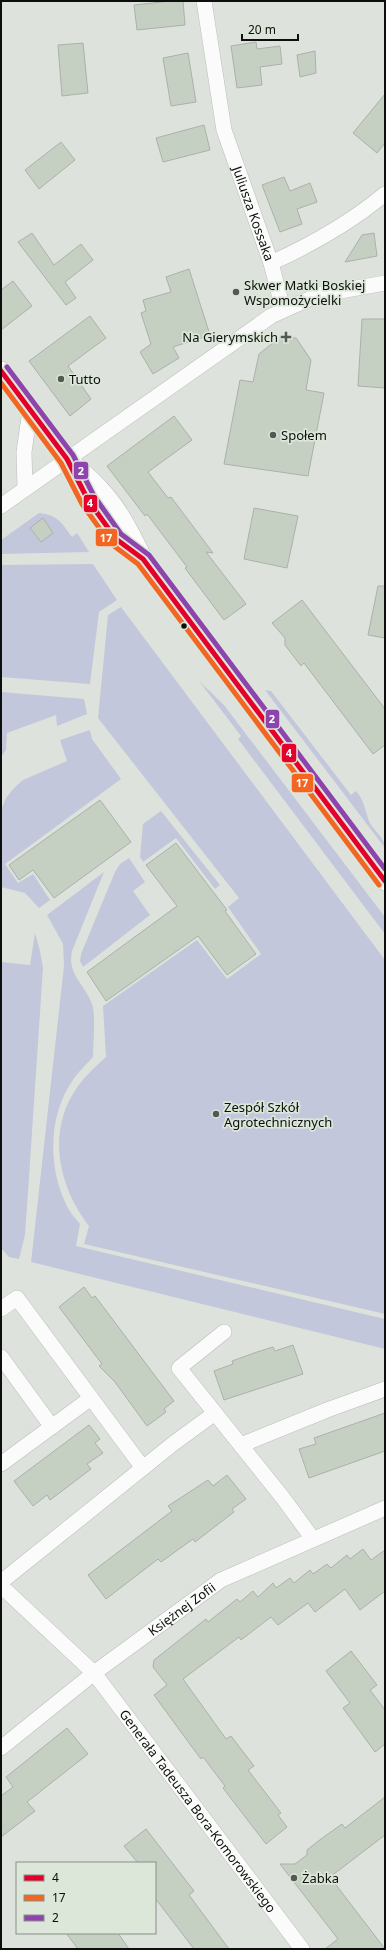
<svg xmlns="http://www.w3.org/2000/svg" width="386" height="1950" font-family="'Noto Sans',sans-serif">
	<rect width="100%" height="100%" fill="#dde3dc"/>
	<g fill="#c3c7db">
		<path d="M39,513C58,515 61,522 72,537L77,533L89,552L1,554V540Z"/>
		<path d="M93,564L117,600L99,612L90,684L1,677V565Z"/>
		<path d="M121,607L385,960V1314L84,1244L89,1226C58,1186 46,1130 78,1086C86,1075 96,1066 106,1057L103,1006L197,940L227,979L261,954L228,907L239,898L98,718L108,615Z"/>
		<path d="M199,681L224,705L385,917V934L238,739L241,736Z"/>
		<path d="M265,690L271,691L351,795L356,791C365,801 365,812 370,823C375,832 385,838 385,848Z"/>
		<path d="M1,692L84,699L87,714L57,726L56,715L7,733L6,750L1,757Z"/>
		<path d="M90,730L92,739L121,779L5,864L18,883L33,874L50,900L39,908L25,893L1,887V810L6,798L14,788L23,780L67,761L60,740Z"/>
		<path d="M161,811L220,885L215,889L176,838L143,862L140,857L143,824Z"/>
		<path d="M129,858L145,882L133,891L150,915L83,967L80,961L81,954L115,872L120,864Z"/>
		<path d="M104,872L72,951C67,975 85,984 92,1004C96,1014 93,1045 93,1057C86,1065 78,1072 73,1080C48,1115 48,1167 66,1204C69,1211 75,1218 80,1224L76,1246L385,1319V1349L31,1262L64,966L63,944L47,915Z"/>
		<path d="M35,933L40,951L43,968L27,1207L25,1235L19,1259L9,1257L1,1248V962L30,965Z"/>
	</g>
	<g fill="#c5d0c3" stroke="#acb0ab">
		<path d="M171,1H183L185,25L137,30L134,5Z"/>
		<path d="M256,42L257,49L280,46L282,64L260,67L262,85L237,88L231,46Z"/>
		<path d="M83,43L88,93L62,96L58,45Z"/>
		<path d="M315,51L316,73L300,77L297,55Z"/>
		<path d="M188,53L196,102L171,106L163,58Z"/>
		<path d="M385,94V143L377,153L353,133Z"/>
		<path d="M204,125L210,150L163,162L156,138Z"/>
		<path d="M61,142L75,160L39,189L25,170Z"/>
		<path d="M284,177L290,191L310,183L317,202L297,209L302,224L280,232L262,185Z"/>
		<path d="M32,233L54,265L81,244L93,260L65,282L76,298L66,305L18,242Z"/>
		<path d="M374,233L377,256L345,262L362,235Z"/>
		<path d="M189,269L210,335L173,347L179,358L153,374L140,352L151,344L141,313L146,311L143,300L171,292L166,277Z"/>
		<path d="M13,281L32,306L1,330V290Z"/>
		<path d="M90,316L106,338L68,366L91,399L70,416L29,361Z"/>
		<path d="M362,319H385V388L358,386Z"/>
		<path d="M285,333L289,338H296L311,360L306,390L324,393L308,476L224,464L240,380L253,382L259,354Z"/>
		<path d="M174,416L192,440L148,472L168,498L171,497L213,553L206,552L246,604L224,620L185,568L187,567L147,514L145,516L107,466Z"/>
		<path d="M254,508L298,516L287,568L244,559Z"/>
		<path d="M43,518L53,533L41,542L30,528Z"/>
		<path d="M378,586H385V638L368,635Z"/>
		<path d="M302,600L385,709V745L373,754L304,663L301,666L285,645V638L272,623Z"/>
		<path d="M100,800L131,842L54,898L33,870L19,880L9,865Z"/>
		<path d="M176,843L227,910L225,911L256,954L227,975L198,936L106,1001L87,972L177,906L146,865Z"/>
		<path d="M84,1287L92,1298L95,1296L174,1401L164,1409L166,1412L147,1426L115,1382L99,1366L102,1364L59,1307Z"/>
		<path d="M293,1345L303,1374L224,1400L214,1371L233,1364L232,1361L257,1352L273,1347L275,1351Z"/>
		<path d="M385,1413V1451L309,1478L299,1449L316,1444L314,1438Z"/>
		<path d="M89,1425L100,1439L95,1443L103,1453L87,1464L91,1469L58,1494L50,1500L47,1495L33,1506L14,1481Z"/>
		<path d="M227,1475L246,1499L232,1509L234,1512L195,1542L193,1539L161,1562L158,1559L106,1599L88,1575L172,1511L168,1506L208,1480L213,1486Z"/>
		<path d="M363,1549L371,1560L385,1550V1591L360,1610L345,1589L315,1612L308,1603L278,1625L271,1617L241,1640L239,1637L183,1679L226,1739L231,1736L254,1766L248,1770L281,1813L278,1815L287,1827L266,1844L223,1788L225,1786L203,1757L201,1759L192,1747L154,1695L167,1685L153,1667L154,1660L206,1619L208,1622L237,1599L240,1602L253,1591L258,1597L273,1583L276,1588L290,1578L294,1583L310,1570L313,1574L327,1564L331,1568L347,1555L350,1559Z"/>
		<path d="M351,1651L377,1685L370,1690L385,1710V1744L375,1752L343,1708L350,1703L326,1671Z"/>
		<path d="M67,1728L88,1754L27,1802L35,1811L1,1837V1796L13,1787L6,1777Z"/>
		<path d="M385,1797V1835L330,1877L385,1949H325L338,1939L280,1864H295L307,1855V1850L321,1839L342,1824L345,1828Z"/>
		<path d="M146,1829L194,1891L189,1895L229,1949H194L155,1898V1863H138L124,1846Z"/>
		<path d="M66,1933H118L129,1949H78Z"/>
	</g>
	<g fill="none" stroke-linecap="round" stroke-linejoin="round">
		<g stroke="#b9beb8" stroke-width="16">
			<g id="minor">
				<path id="s1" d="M204,1L224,130L271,263L283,309"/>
				<path d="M271,263C313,244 350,223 385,194"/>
				<path d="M25,488L24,452L30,410"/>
				<path d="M1,506L271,316L318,295L385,283"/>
				<path d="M1,1309L17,1298L143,1468"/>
				<path d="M1,1357L52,1427"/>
				<path d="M215,1413L179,1368L224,1332"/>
				<path d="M241,1445L327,1410L385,1389"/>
				<path d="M1,1464L91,1398"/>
				<path d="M1,1582L174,1443L215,1413L283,1498L313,1539"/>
				<path id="s2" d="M1,1586L94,1673L302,1949"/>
				<path id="s3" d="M1,1748L94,1673L221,1580L385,1508"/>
			</g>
		</g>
		<g stroke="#b9beb8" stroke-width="20">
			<g id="tertiary">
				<path d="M1,371L67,459L88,500L116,539L141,557"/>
				<path d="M67,459C78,469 91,479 101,491C119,510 131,535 143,559L385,881"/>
			</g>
		</g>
		<use href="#minor" stroke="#fafbfa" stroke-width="15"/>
		<use href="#tertiary" stroke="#fafbfa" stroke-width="19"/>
		<g stroke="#dce6d9" stroke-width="8">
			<path id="bus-1" d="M1,371L67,459L88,500L116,539L143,559L385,881"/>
		</g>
		<g stroke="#dce6d9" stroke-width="8">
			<path id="bus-2" d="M1,383L61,463L82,504L110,543L138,564L379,885"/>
		</g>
		<g stroke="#dce6d9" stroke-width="8">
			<path id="bus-3" d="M7,367L73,455L94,496L121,534L149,555L385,869"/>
		</g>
		<use href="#bus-1" stroke="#e4002b" stroke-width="5"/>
		<use href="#bus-2" stroke="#f26522" stroke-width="5"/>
		<use href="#bus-3" stroke="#8e44ad" stroke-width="5"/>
	</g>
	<g fill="#555954" stroke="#dce6d9" stroke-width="1.5">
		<circle cx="236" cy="292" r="4"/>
		<path d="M284 331h4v4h4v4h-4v4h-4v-4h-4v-4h4z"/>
		<circle cx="61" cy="379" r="4"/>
		<circle cx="273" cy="435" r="4"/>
		<circle cx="216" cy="1114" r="4"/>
		<circle cx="294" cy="1878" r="4"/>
	</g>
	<circle fill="#0c0f0b" stroke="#dce6d9" stroke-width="1.5" cx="184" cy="626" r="3.5"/>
	<g text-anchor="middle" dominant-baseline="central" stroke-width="3.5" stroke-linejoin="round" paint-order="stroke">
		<g font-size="13" fill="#0c0f0b" stroke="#dce6d9">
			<text stroke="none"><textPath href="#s1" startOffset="219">Juliusza Kossaka</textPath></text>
			<text stroke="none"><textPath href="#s3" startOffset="228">Księżnej Zofii</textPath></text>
			<text stroke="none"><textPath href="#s2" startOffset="300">Generała Tadeusza Bora-Komorowskiego</textPath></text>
		</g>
		<g font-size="13" fill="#0c0f0b" stroke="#dce6d9" text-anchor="start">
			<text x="244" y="285">Skwer Matki Boskiej<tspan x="244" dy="15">Wspomożycielki</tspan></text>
			<text x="278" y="337" text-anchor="end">Na Gierymskich</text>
			<text x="69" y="379">Tutto</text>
			<text x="281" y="435">Społem</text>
			<text x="224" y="1107">Zespół Szkół<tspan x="224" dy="15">Agrotechnicznych</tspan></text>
			<text x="302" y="1878">Żabka</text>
		</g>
	</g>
	<g stroke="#dce6d9" stroke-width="1.5">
		<rect x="73" y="461" width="16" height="19" rx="4" fill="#8e44ad"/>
		<rect x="83" y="494" width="15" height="19" rx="4" fill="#e4002b"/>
		<rect x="95" y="528" width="23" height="19" rx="4" fill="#f26522"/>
		<rect x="265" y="709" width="15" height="20" rx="4" fill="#8e44ad"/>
		<rect x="281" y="743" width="16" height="20" rx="4" fill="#e4002b"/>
		<rect x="291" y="773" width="23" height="20" rx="4" fill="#f26522"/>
	</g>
	<g font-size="11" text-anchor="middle" font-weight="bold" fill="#fff">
		<text x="81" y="475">2</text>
		<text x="90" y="507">4</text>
		<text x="106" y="542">17</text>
		<text x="272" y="723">2</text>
		<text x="289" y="757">4</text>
		<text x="302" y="787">17</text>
	</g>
	<rect width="386" height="1950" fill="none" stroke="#0c0f0b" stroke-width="4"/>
	<rect x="16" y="1862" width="140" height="72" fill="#dce6d9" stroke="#899087"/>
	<rect x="24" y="1875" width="20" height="6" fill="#e4002b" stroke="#899087"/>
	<text x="52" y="1882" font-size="12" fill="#0c0f0b">4</text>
	<rect x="24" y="1895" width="20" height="6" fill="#f26522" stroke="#899087"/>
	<text x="52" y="1902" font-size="12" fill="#0c0f0b">17</text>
	<rect x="24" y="1915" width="20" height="6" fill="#8e44ad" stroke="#899087"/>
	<text x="52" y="1922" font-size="12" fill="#0c0f0b">2</text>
	<path d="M242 34v6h56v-6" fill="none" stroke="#0c0f0b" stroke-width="2"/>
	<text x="248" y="34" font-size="12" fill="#0c0f0b" stroke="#dce6d9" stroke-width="3" paint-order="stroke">20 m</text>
</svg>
